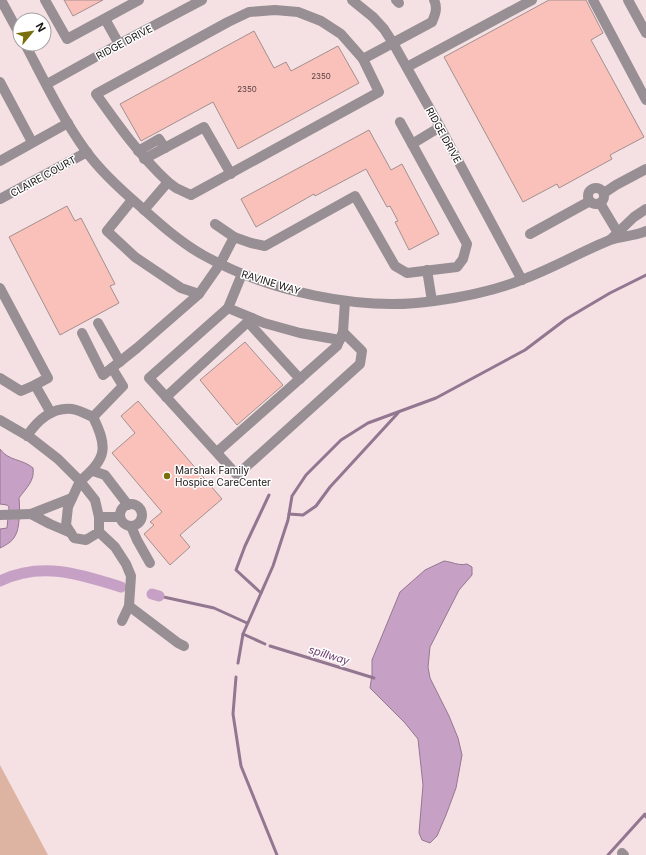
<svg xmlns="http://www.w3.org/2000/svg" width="646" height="855" font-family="Inter,sans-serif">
	<rect width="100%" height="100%" fill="#f5e1e4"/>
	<path fill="#ddb4a2" d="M0,765L48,855H0Z"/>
	<g fill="#c7a1c5" stroke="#937690">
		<path d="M0,449C8,461 23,459 33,468C35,481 26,488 19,498C20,507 20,529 15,536C12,542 6,545 0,548V529L7,528L9,507L7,505L0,504Z"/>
		<path d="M444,561C453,562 458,566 467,564L472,567V575L459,590L430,647L428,667L430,678L449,716L458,738L462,755L456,788L446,815L437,836L430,843L422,840L419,833L423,785L418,739L405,723L370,688L372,675V660L400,592L425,570Z"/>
	</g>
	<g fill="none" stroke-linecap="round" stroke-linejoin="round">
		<g stroke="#937690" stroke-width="3">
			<path d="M289,514L303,515L316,506L330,487L398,413"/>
			<path d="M261,593L236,570L245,546L269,495"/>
			<path d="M159,596L214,608L247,623"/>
			<path d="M243,634L265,644"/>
			<path d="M270,646L374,678"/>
			<path d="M238,663L243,634L273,566L288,520L292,496L306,475L341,440L368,423L436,398L525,350L566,319L610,293L646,275"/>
			<path d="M236,677L233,714L241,766L277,855"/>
			<path d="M608,855L645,814L646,817"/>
		</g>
		<g stroke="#c7a1c5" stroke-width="11">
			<path d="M0,581C41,561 80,574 121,587"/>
			<path d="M152,594L159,596"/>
		</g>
	</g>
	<g fill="#fac1bb" stroke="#a2908e">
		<path d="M64,0H103L73,16Z"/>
		<path d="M549,0H586L603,33L591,40L644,137L610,155L612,159L559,188L557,184L523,202L444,57Z"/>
		<path d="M254,31L274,68L286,62L291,71L338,46L359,83L238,149L213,102L141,141L120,104Z"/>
		<path d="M369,130L391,170L402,164L439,234L409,250L395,222L398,221L390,206L387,207L366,169L315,196L314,194L256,227L241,199Z"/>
		<path d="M67,206L75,221L81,218L115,284L110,286L119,303L60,335L9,237Z"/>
		<path d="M245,342L283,385L237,425L200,380Z"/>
		<path d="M138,401L222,499L180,535L190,547L170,565L144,534L154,525L150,522L162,512L112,453L135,433L121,416Z"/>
	</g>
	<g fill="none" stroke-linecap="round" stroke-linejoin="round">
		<g stroke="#978f93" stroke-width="10">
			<path d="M1,0L20,35"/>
			<path d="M45,0L67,39L139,0"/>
			<path d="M352,0L373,17L384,29L393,43L440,127L522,280"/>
			<path d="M396,0L399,3"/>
			<path d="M593,0L646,100"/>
			<path d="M628,0L646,33"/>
			<path d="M105,19L119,44"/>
			<path d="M25,44C44,80 62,118 86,151C101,172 121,190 141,207C160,224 180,242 203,255C267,291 361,312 434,301C463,297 494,291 521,280C552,269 580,252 610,240C621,236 635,236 646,231"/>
			<path d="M407,67L532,0"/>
			<path d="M0,82L32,142"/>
			<path d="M47,84L119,44L202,0"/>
			<path d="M412,144L440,127"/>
			<path d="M138,151L159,139L165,148"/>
			<path d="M144,159L204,127L231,174"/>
			<path d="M0,161L68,123"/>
			<path d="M168,182C140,156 118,125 96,94L228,22L249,12L275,10L298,12L321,21L341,34L363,59"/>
			<circle cx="596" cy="196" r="8"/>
			<path d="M604,193L616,185L646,169"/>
			<path d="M0,199L87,152"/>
			<path d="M132,200L107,231L135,257L181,288L199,294"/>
			<path d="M600,203L618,233"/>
			<path d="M144,210L168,182L176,188L191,195L379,92L363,59L432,22C435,15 438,8 434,0"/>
			<path d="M530,234L590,201"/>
			<path d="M234,237L251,243L265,246L355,196L395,266L407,273L457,267L463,259L467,244L400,122"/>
			<path d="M611,239L634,217L646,209"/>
			<path d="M427,270L432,301"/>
			<path d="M242,274L228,308L264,323L300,333L340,340"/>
			<path d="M0,288L48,378L35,385L51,413"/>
			<path d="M228,308L149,378L237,475L360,364L362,351L343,332"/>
			<path d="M248,322L300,379"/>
			<path d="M98,323L120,362"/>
			<path d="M82,333L103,375L137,348L199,294L220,264L234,237L215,224"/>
			<path d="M0,378L21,391L35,385"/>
			<path d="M166,397L252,318"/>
			<path d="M93,417L123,386L112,368"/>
			<path d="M0,420L31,438L58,459L80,481L68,507L66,525L74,538L86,540L99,532V517L95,500L80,481C107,459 108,447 93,417C86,414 79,410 72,409C52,407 37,421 27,436"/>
			<path d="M217,452L337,346L343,332L345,301"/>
			<path d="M93,471L105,475L128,505"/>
			<circle cx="131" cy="515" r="11"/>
			<path d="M0,515L31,514"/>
			<path d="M99,517H120"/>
			<path d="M131,526L137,540L150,563"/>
			<path d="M99,532L115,547L126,564L131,576L129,606L122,621"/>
			<path d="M71,533L50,524L31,514L72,498"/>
			<path d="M129,606L178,643L184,646"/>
			<path d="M622,853L624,855"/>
		</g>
	</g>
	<circle fill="#7a6f0d" stroke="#fff" stroke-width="1.5" cx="167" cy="476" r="4"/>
	<g text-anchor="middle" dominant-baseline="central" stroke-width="3" stroke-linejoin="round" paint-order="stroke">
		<g font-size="8" fill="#523e3e">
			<text x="321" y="76">2350</text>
			<text x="247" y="89">2350</text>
		</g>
		<g font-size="10" fill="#1a1314" stroke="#fff">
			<text transform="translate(124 42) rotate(-28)">RIDGE DRIVE</text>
			<text transform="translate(444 135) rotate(61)">RIDGE DRIVE</text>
			<text transform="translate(43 176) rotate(-29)">CLAIRE COURT</text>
			<text transform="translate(271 282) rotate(17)">RAVINE WAY</text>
		</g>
		<g font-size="10" fill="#1a1314" stroke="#fff" text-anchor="start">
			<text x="175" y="470">Marshak Family<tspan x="175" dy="12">Hospice CareCenter</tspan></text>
		</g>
		<g font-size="11" font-style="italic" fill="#6d3d6d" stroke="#fff">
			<text transform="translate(329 655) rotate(17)">spillway</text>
		</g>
	</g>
	<g transform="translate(32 32) rotate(61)"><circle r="19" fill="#ffffff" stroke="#a3a1a1"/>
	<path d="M0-3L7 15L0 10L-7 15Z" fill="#7a6f0d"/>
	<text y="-6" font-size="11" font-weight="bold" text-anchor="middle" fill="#1a1314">N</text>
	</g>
</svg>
